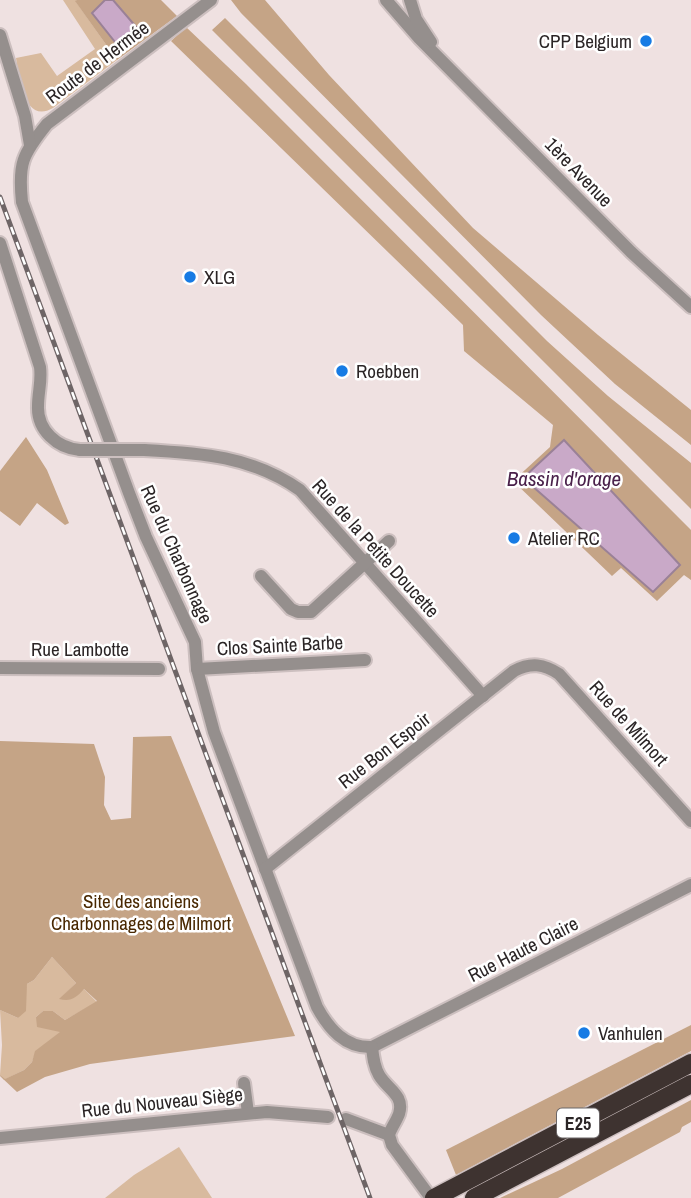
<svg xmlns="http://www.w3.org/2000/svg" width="691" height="1198" font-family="'Archivo Narrow',sans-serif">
	<rect width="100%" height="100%" fill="#efe1e1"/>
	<g fill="#d8ba9e">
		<path d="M63,0H77L76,2L117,60L53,108C24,125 19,77 16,58L41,53L57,76L95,49Z"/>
		<path d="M52,957L76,983L60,999L84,989L97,1002L65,1020L53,1011H43L36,1017L61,1032L36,1051L32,1062L24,1070L4,1080L0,1075L2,1045L0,1010L18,1018L27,984L34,980Z"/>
		<path d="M179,1147L212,1198H105L134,1175Z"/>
	</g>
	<g fill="#c5a486">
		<path d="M77,0H105L93,13L138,29L113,0H161L177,16L117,60L75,1Z"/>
		<path d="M231,0H265L329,75L473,228L598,335L691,410V445L615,384L541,315L241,13Z"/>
		<path d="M225,18L547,341L608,396L691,463V509L212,30Z"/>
		<path d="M186,27L246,84L691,530V580L684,575L657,601L621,568L612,576L513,481L550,447L553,425L464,351L463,325L171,41Z"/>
		<path d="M26,437L47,470L69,523L65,525L37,503L20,526L0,511V471Z"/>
		<path d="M171,736L295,1036L90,1064L45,1077L17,1092L0,1076V1075L5,1079L24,1070L32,1062L35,1051L60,1032L37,1027L36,1017L43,1011H53L65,1020L97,1001L84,989C76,998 71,1002 59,999L76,983L52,957L34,980L27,984L26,1011L18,1018L0,1010V741L94,744L105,777L104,805L111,820L131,818L133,737Z"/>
		<path d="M691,1025V1051L456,1175L446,1150Z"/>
		<path d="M691,1100V1122L682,1127L680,1132L558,1198H500L562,1169Z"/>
	</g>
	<g fill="#c9a9c8" stroke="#9a8197" stroke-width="2">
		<path d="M105,0H113L138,29L119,47L92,13Z"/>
		<path d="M564,440L680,565L653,592L523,478Z"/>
	</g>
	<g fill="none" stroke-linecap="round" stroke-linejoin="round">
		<g stroke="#ccbfbf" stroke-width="16">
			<g id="minor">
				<path d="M211,0L47,124C22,155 18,164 22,202L129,493L146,537L195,642L197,669L214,732L317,1007C329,1029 345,1048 372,1047L691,885"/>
				<path d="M386,0L419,38L631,252L691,307"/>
				<path d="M410,0L416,19L431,42"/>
				<path d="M0,35L25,116L30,145"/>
				<path d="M0,243L40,367C42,381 38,392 38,406C37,430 57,448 80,450"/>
				<path d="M144,450C201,453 252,456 300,490L483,696"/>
				<path d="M261,576L291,609L298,612H311L389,541"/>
				<path d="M0,668L159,669"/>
				<path d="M197,669L365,660"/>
				<path d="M265,869L514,671C531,662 544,664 559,674L691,821"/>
				<path d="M372,1047C373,1057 374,1066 379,1075C387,1089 405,1095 399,1114C396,1122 391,1128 389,1135L392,1145L431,1198"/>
				<path d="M244,1083L248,1113"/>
				<path d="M346,1119L389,1135"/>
				<path d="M0,1138L267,1112L328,1117"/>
			</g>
		</g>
		<g stroke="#ccbfbf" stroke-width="21">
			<g id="highway">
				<path d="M434,1198L691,1063"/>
				<path d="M474,1198L691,1084"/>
			</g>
		</g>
		<use href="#minor" stroke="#958f8d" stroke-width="12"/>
		<use href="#highway" stroke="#3e3330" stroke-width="18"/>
		<g stroke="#6e6566" stroke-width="5">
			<path id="rail" d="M0,197L370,1198"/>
		</g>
		<use href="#rail" stroke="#fff" stroke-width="2.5" stroke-dasharray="8" stroke-linecap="butt"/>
		<g stroke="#ccbfbf" stroke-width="16" stroke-linecap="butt">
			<path id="minor-bridge" d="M80,450H144"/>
		</g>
		<use href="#minor-bridge" stroke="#958f8d" stroke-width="12"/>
	</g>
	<g fill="#177be4" stroke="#fff" stroke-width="2.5">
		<circle cx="646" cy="41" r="7"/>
		<circle cx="190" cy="277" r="7"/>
		<circle cx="342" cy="371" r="7"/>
		<circle cx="514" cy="538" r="7"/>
		<circle cx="584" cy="1033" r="7"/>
	</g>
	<g text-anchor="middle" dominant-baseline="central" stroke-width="5" stroke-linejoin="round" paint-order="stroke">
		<rect fill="#fff" stroke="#6b6667" stroke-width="2" x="557" y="1108.5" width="42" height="29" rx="5"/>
		<g font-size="18" font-weight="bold" fill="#2b2526">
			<text x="578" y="1123">E25</text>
		</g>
		<g font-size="19" fill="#2b2526" stroke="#fff" text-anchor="start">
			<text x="632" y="41" text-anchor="end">CPP Belgium</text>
			<text x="204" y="277">XLG</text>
			<text x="356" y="371">Roebben</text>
			<text x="528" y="538">Atelier RC</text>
			<text x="598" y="1033">Vanhulen</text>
		</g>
		<g font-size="19" fill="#2b2526" stroke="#fff">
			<text transform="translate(97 62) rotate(-37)">Route de Hermée</text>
			<text transform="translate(579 172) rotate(46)">1ère Avenue</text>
			<text transform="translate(376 548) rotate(48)">Rue de la Petite Doucette</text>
			<text transform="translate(177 554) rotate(66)">Rue du Charbonnage</text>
			<text transform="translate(280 645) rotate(-3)">Clos Sainte Barbe</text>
			<text x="80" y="649">Rue Lambotte</text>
			<text transform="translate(629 723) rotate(48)">Rue de Milmort</text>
			<text transform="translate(384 750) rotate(-38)">Rue Bon Espoir</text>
			<text transform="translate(523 949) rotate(-27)">Rue Haute Claire</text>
			<text transform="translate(162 1102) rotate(-6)">Rue du Nouveau Siège</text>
		</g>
		<g font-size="19" fill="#492801" stroke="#fff">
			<text x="141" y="901">Site des anciens<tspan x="141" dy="22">Charbonnages de Milmort</tspan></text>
		</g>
		<g font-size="21" font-style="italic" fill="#4a214b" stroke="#fff">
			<text x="564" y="478">Bassin d'orage</text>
		</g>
	</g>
</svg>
